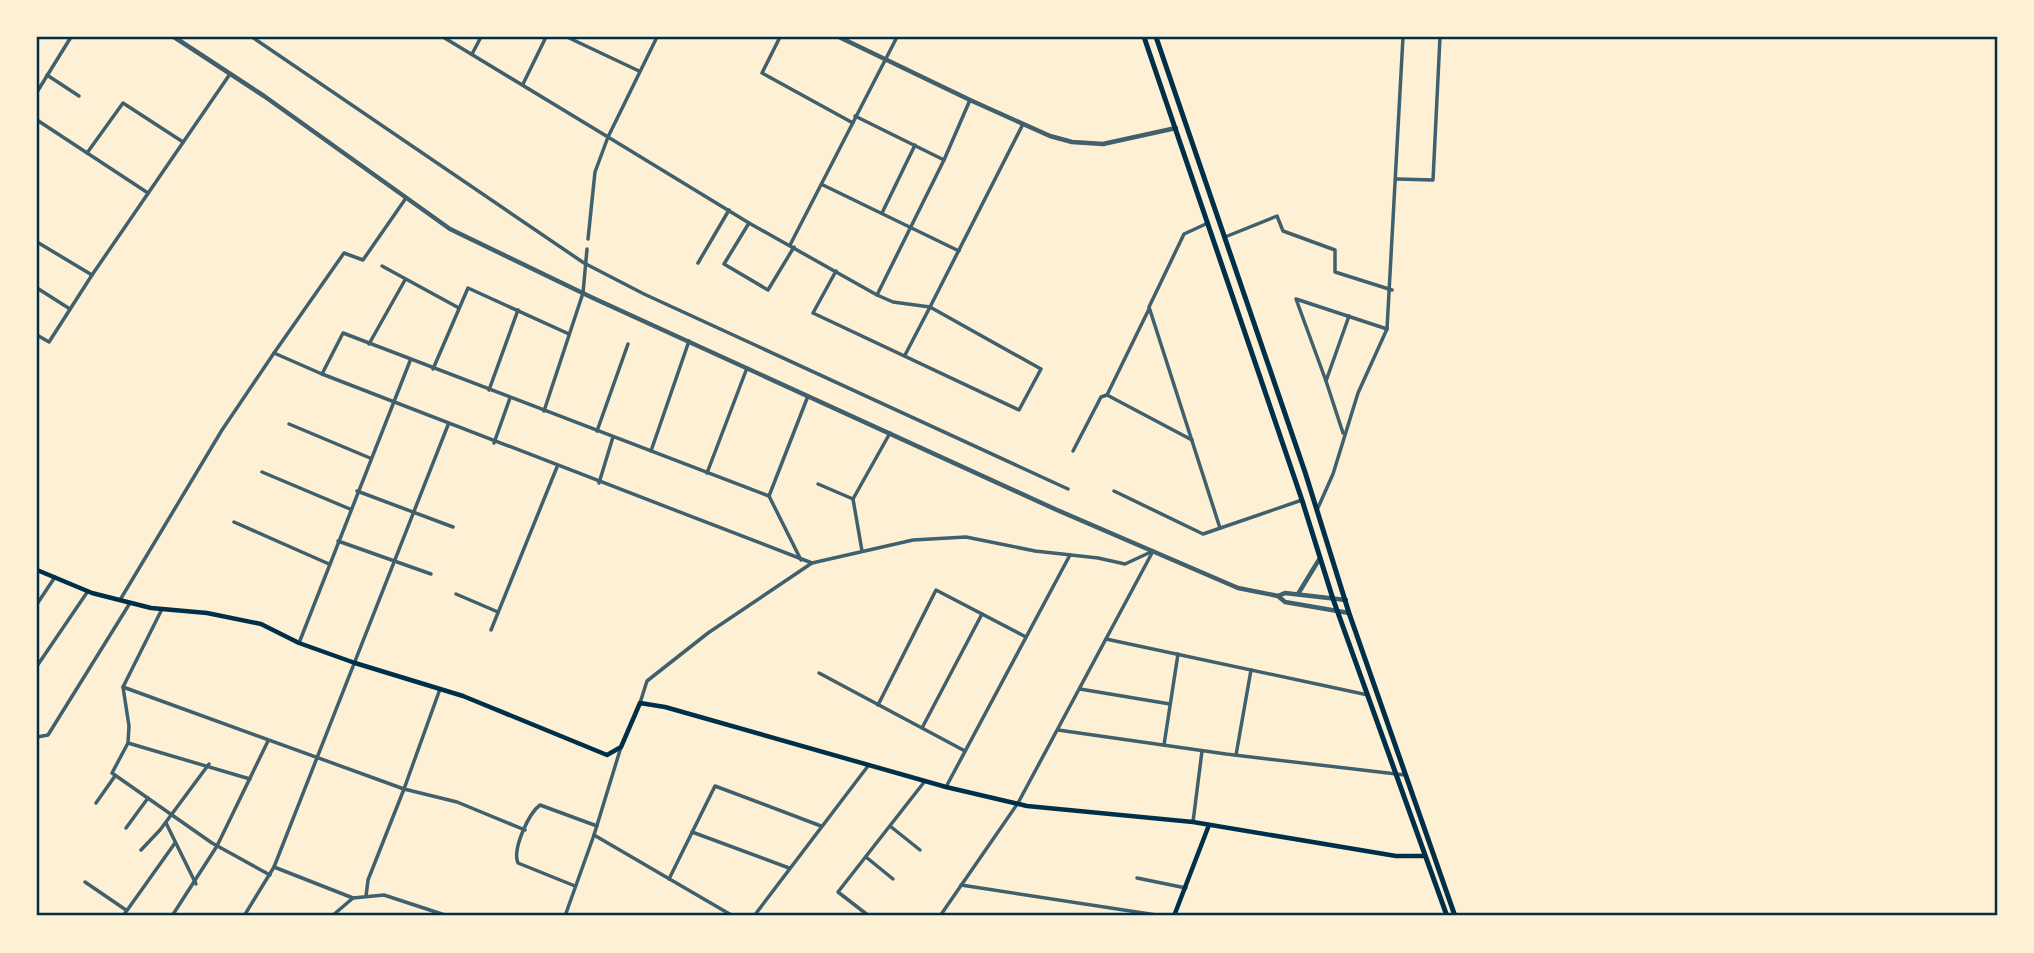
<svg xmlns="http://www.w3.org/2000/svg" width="2034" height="953" font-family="'Golos Text',sans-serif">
	<rect width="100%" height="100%" fill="#fdf0d5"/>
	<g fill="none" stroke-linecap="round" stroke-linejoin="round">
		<g stroke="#3f606c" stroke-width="3.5">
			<path d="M252,37L584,263L644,294L1068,489"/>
			<path d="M443,37L608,137L595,172L588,239"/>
			<path d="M567,37L639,71"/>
			<path d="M657,37L608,137L749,223L877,295L893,302L930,307L1023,124"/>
			<path d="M780,37L762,73L853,123"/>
			<path d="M472,54L481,37"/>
			<path d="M47,75L79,96"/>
			<path d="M523,84L546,37"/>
			<path d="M37,92L71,37"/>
			<path d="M855,116L944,160"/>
			<path d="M37,120L148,193"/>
			<path d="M87,153L123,103L183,142"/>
			<path d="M1397,179L1433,180L1440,37"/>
			<path d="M823,185L959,251"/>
			<path d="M882,213L915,145"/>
			<path d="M749,223L724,264L768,290L794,247"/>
			<path d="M1208,223L1184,234L1149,307L1220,528"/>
			<path d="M1225,237L1277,216L1283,231L1335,250V272L1392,290"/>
			<path d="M37,242L92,275L230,74"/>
			<path d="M790,245L897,37"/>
			<path d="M698,263L729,210"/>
			<path d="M382,266L459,308"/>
			<path d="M836,271L813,313L1019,410L1041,369L930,307L905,355"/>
			<path d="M37,288L70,309"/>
			<path d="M877,295L944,160L970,100"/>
			<path d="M1149,309L1107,395L1192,440"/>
			<path d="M37,335L49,342L92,275"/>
			<path d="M369,344L405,280"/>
			<path d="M274,353L344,253L363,260L406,198"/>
			<path d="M433,369L468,288L569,334"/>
			<path d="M1326,381L1296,299L1387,329"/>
			<path d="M489,390L518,310"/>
			<path d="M808,396L769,496L343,333L322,374L812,563"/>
			<path d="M544,411L583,293L587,249"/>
			<path d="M289,424L370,458"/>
			<path d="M597,431L628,344"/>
			<path d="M1343,433L1326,381L1349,316"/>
			<path d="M494,443L510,398"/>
			<path d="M651,451L689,341"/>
			<path d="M1073,451L1101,397L1107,395"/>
			<path d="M262,472L350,509"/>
			<path d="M707,473L747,368"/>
			<path d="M599,483L613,437"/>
			<path d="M818,484L853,499"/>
			<path d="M357,491L453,527"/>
			<path d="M1114,491L1203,534L1302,500"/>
			<path d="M769,496L801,560"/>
			<path d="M1317,510L1333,474L1358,393L1387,329L1403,37"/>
			<path d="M234,522L329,564"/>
			<path d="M338,541L431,574"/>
			<path d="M862,551L853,499L890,433"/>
			<path d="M456,594L498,612"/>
			<path d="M120,600L222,430L274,353L322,374"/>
			<path d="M37,604L55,577"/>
			<path d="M162,609L123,687L129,726L128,743L112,773L212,843L270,875"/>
			<path d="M491,630L557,467"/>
			<path d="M1106,639L1368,695"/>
			<path d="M299,643L410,361"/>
			<path d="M37,666L88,591"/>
			<path d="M819,673L965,751"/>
			<path d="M123,687L404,789L368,880L366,896"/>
			<path d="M440,689L404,789L457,802L525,830"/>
			<path d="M1080,689L1170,704"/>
			<path d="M640,703L647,681L708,633L812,563L913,540L966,537L1035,551L1098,558L1125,564L1153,551"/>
			<path d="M878,705L936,590L1026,637"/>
			<path d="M922,728L982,614"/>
			<path d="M1058,730L1226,754L1405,775"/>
			<path d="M37,737L48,735L130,603"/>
			<path d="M128,743L250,779"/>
			<path d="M1164,745L1178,654"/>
			<path d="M621,747L594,835L733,916"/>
			<path d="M1236,755L1251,670"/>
			<path d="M946,787L1070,555"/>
			<path d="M96,803L115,776"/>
			<path d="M1193,822L1202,751"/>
			<path d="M166,823L196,884"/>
			<path d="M890,826L920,850"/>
			<path d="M126,828L148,798"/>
			<path d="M692,832L789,868"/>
			<path d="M141,850L160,830L209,764"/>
			<path d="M866,857L893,879"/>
			<path d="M274,867L448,425"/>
			<path d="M1137,878L1186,888"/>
			<path d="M669,879L715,786L821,826"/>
			<path d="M85,882L126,910"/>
			<path d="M961,885L1163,916"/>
			<path d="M575,886L518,863C512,849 529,813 540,805L597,826"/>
			<path d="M123,916L175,843"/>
			<path d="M172,916L217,846L268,741"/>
			<path d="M244,916L274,867L353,898L384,895L448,916"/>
			<path d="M332,916L353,898"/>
			<path d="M565,916L594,835"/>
			<path d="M754,916L868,766"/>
			<path d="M869,916L838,892L925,781"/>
			<path d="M940,916L1018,803L1152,553"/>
		</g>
		<g stroke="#3f606c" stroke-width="4.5">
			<path d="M174,37L264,96L450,229L593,298L1057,510L1238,588L1278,596L1285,602L1349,613"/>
			<path d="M839,37L970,100L1050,136L1072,142L1103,144L1176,128"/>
			<path d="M1298,594L1320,558"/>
			<path d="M1278,596L1285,593L1346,600"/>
		</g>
		<g stroke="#003049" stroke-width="4.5">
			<path d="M37,570L92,593L151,608L207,613L261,624L299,643L355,663L463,696L607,755L621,747L640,703L665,707L946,787L1027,806L1193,822L1396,856H1425"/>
			<path d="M1174,916L1209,825"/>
		</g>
		<g stroke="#003049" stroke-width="5">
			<path d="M1144,37L1302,500L1333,599L1447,916"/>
			<path d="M1156,37L1305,472L1349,613L1455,916"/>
		</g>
	</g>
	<rect width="2034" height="953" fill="none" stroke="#fdf0d5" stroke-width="77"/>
	<rect x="38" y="38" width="1958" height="876" fill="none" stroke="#003049" stroke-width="2.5"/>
</svg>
